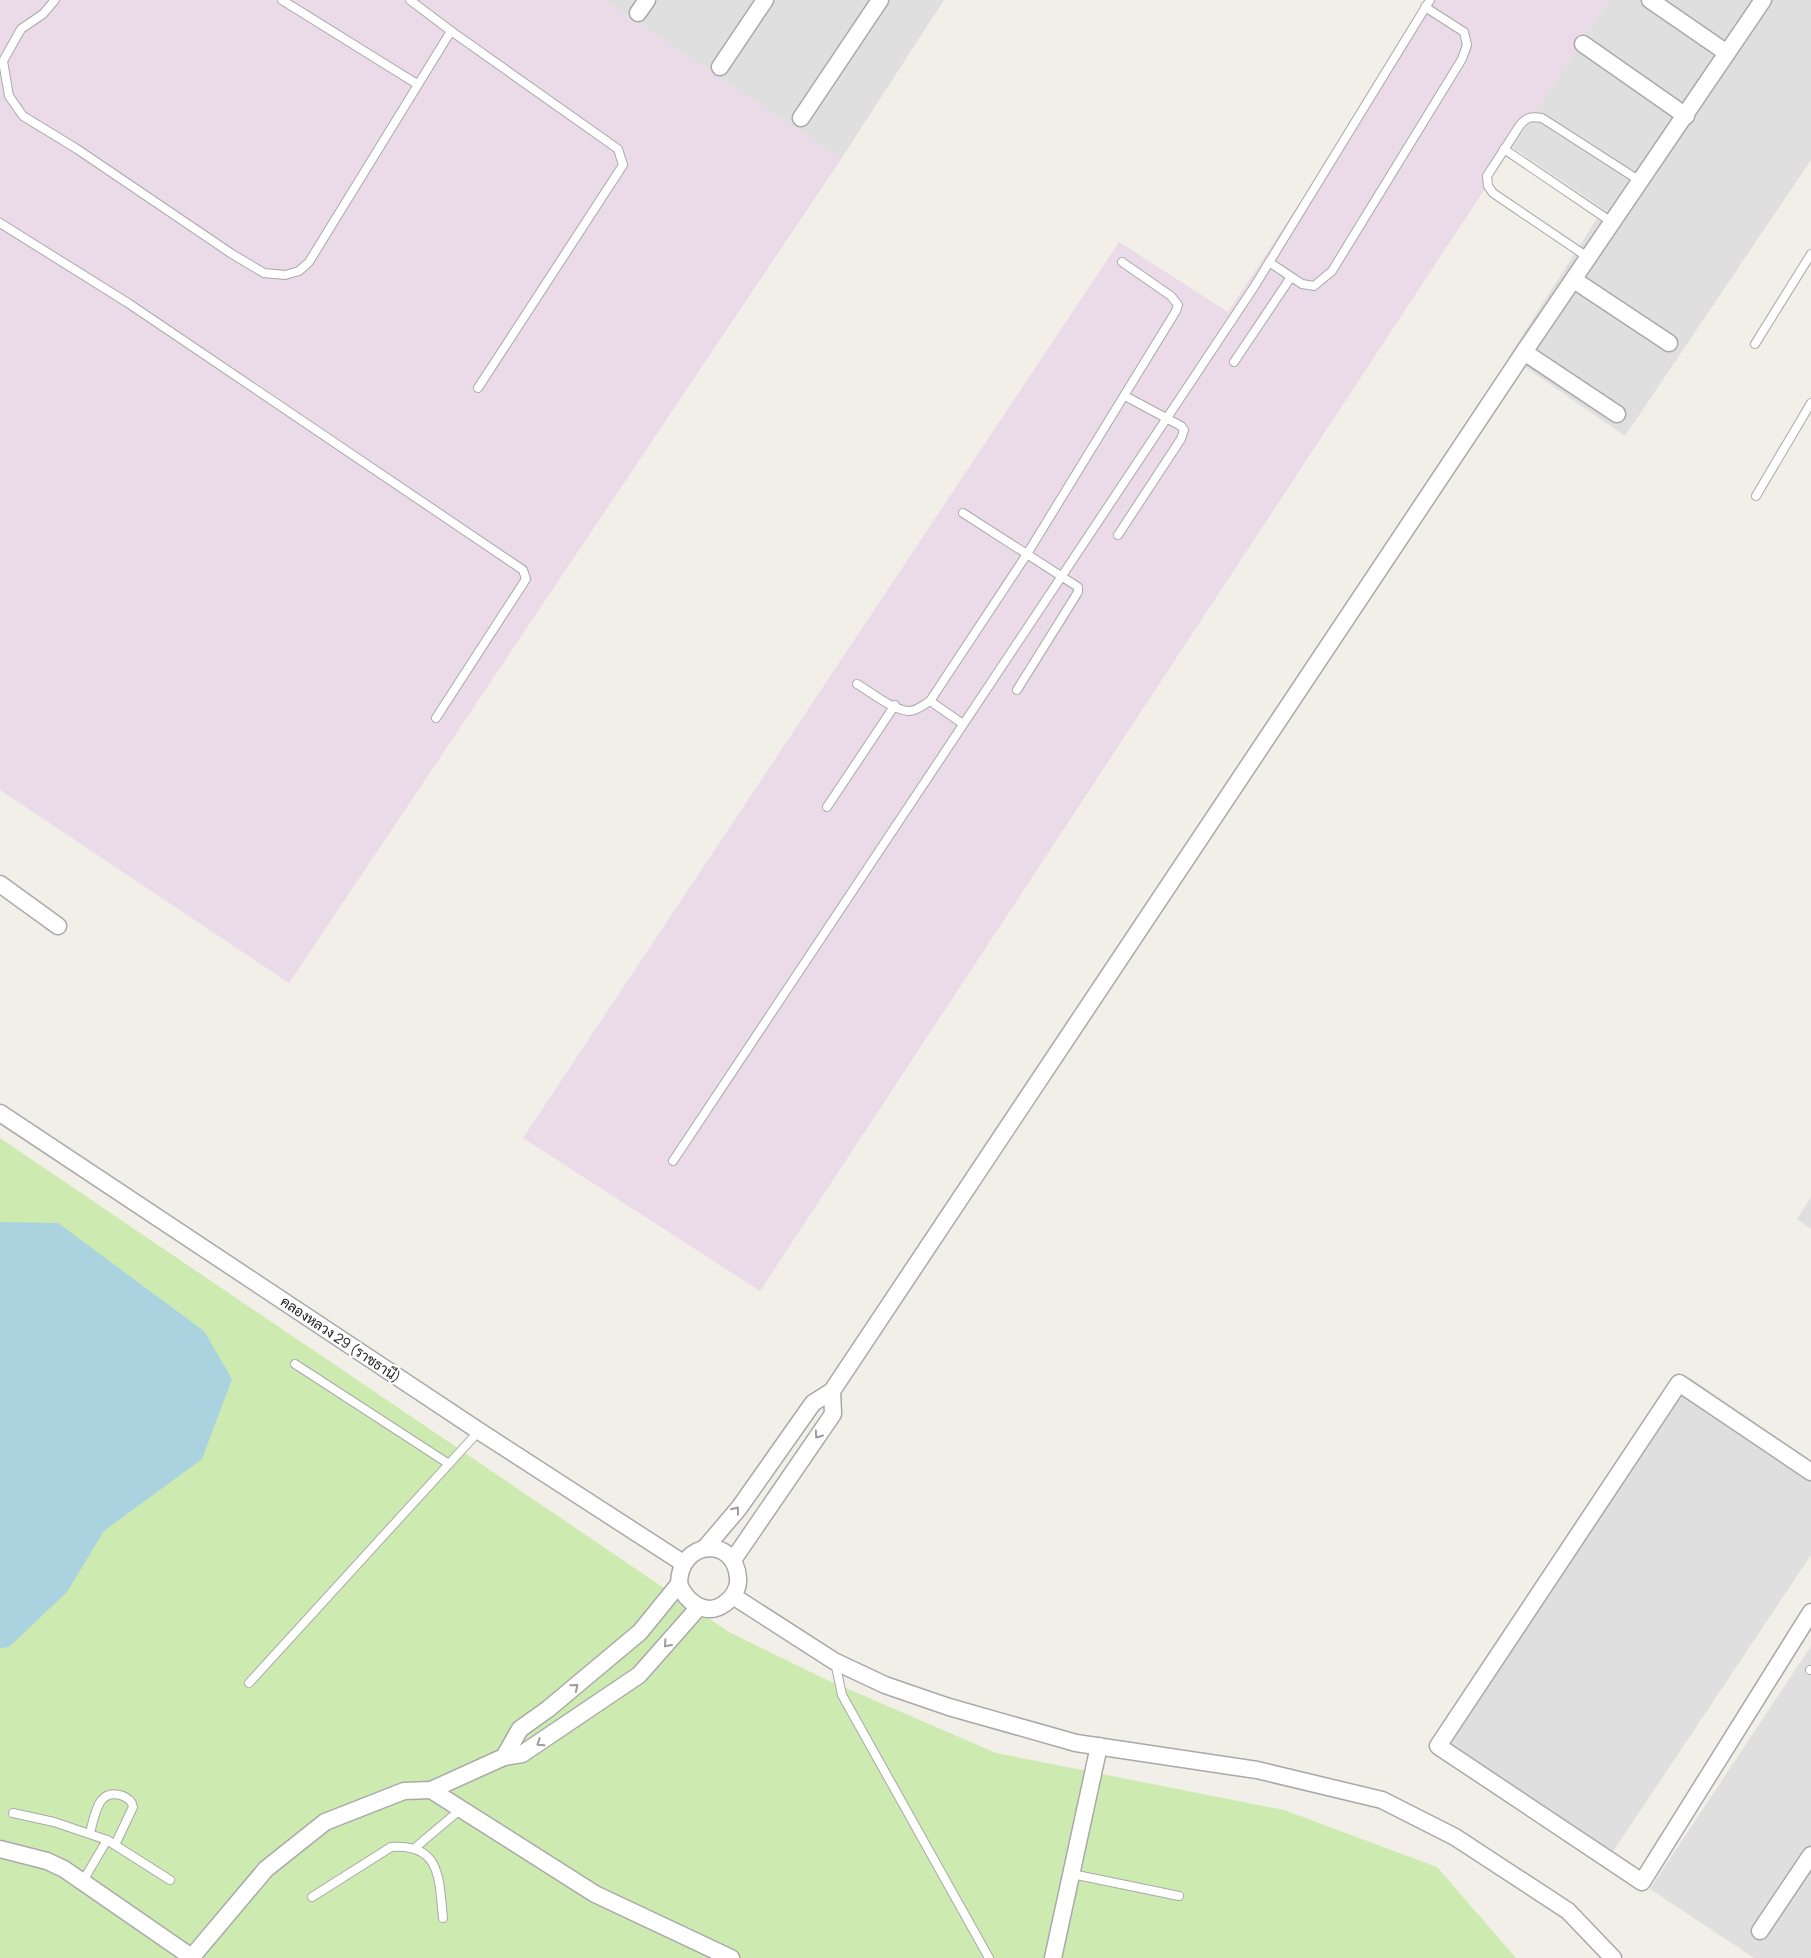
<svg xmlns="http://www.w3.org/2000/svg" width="1811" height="1958" font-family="Manrope,Sarabun,sans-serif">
	<rect width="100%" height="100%" fill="#f2efe9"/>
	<g fill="#e0dfdf">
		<path d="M603,0H944L841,159Z"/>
		<path d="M1609,0H1811V160L1625,436L1509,356L1603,209L1512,147Z"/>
		<path d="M1811,1197V1229L1797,1219Z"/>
		<path d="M1690,1378L1811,1460V1555L1610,1856L1446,1746Z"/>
		<path d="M1811,1646V1958H1754L1650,1889Z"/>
	</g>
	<g fill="#ebdbe8">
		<path d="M0,0H603L841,159L289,983L0,790Z"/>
		<path d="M1433,0H1609L760,1291L523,1138L1119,242L1228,312Z"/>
	</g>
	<path fill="#cdebb0" d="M0,1138L729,1632L823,1678L996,1753L1284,1810L1437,1867L1516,1958H0Z"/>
	<path fill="#aad3df" d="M0,1222L58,1223L204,1331L232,1379L202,1459L104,1531L67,1592L9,1647L0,1648Z"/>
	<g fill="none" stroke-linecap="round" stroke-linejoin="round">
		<g stroke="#a9a9a9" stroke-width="10">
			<g id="lane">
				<path d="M55,0L43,14L21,29L3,61L9,96L23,116L77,149L232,254L264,273L285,275L299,271L309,262L451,31L410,0"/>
				<path d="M282,0L417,84"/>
				<path d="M451,31L618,149L623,165L478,388"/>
				<path d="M1504,149L1613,223"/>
				<path d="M0,223L128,303L523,570L526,579L436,718"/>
				<path d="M1589,258L1493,193L1488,186L1487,176L1520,125C1527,117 1531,116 1542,118L1640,181"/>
				<path d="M1269,262L1302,284L1314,286L1332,271L1462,59L1467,45L1464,32L1425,7"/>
				<path d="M1755,344L1811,254"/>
				<path d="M1234,362L1291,277"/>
				<path d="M1756,496L1811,403"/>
				<path d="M963,513L1078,587V592L1017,690"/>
				<path d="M1118,535L1181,439L1184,430L1181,426L1125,396"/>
				<path d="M857,684C871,692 892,710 909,711C917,711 923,705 930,701L1027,554L1176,311L1178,305L1171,296L1122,262"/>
				<path d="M930,701L963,724"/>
				<path d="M827,807L895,705"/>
				<path d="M673,1161L1254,287L1430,0"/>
				<path d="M295,1364L449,1464"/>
				<path d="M835,1662L842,1695L989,1958"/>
				<path d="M1810,1670H1811"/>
				<path d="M249,1683L479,1431"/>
				<path d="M13,1813L54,1822L107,1840L170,1880"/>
				<path d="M90,1833C95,1814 98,1787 123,1796C129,1799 132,1801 133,1807L115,1845"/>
				<path d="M416,1847L461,1809"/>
				<path d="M1072,1874L1179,1896"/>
				<path d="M83,1881L107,1840"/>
				<path d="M312,1897L391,1847C441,1843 439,1879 443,1918"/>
			</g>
		</g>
		<g stroke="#a9a9a9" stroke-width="19">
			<g id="street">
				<path d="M1650,0L1727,53"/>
				<path d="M638,13L647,0"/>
				<path d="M1583,44L1686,116"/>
				<path d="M720,67L765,0"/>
				<path d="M801,118L880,0"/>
				<path d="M1574,280L1669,343"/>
				<path d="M1524,352L1617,414"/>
				<path d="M0,884L58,926"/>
				<path d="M0,1113L479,1431L683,1563"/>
				<path d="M1811,1472L1679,1383L1438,1746L1642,1882L1811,1612"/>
				<path d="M705,1548L739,1508L813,1403L832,1391L1524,352L1763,0"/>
				<path d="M733,1560L833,1414L832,1391"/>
				<path d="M733,1596L834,1661L885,1685L949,1707L1076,1743L1257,1770L1382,1800L1455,1837L1568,1911L1613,1958"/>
				<path d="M504,1757L520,1729L548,1709L640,1632L679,1584C679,1540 735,1535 738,1578C739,1588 733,1598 724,1604C706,1617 686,1602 679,1584"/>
				<path d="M431,1790L595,1894L731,1958"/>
				<path d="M0,1849L47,1861L64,1869L193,1958"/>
				<path d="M1760,1931L1811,1855"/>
				<path d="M191,1958L266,1869L325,1822L404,1791L431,1790L504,1757L522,1754L639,1675L699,1607"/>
				<path d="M1053,1958L1099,1746"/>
			</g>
		</g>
		<use href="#lane" stroke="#fff" stroke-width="8"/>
		<use href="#street" stroke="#fff" stroke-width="16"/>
	</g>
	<defs><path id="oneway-chevron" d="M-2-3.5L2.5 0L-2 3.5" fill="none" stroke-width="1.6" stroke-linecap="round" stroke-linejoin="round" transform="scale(1.25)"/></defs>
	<g stroke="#9c9c9c">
		<use href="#oneway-chevron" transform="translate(818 1435) rotate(125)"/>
		<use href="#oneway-chevron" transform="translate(736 1510) rotate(-52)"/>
		<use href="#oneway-chevron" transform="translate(667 1644) rotate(132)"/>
		<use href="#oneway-chevron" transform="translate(575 1687) rotate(-40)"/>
		<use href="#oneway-chevron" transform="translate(540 1743) rotate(147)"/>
	</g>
	<g text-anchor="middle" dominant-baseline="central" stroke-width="4.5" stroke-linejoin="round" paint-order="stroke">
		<g font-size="14" fill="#222" stroke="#fff">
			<text transform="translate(341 1339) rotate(34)">คลองหลวง 29 (ราชธานี)</text>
		</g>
	</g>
</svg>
